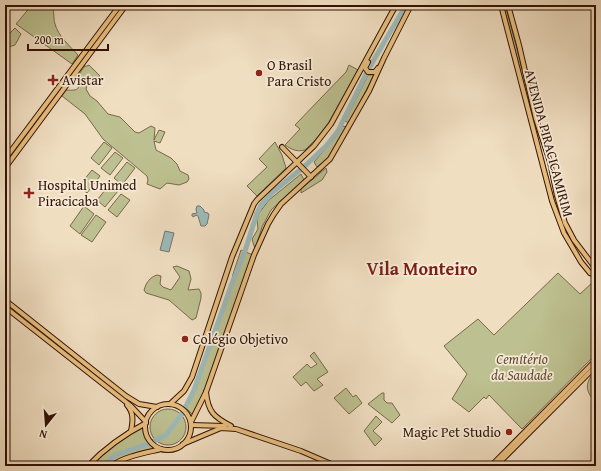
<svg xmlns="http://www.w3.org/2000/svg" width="601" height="471" font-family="'Gentium Book Plus',serif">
	<rect width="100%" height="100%" fill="#f0dec1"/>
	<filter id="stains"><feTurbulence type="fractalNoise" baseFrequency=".005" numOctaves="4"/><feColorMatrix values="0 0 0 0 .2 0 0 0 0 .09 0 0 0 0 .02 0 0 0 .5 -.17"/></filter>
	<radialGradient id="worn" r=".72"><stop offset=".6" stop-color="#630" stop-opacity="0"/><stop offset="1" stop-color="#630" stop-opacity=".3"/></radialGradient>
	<g fill="#bdc090" stroke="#78684a">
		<path d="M32,5H51C55,10 53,18 55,24C58,36 70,46 78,55L72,64L16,24Z"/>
		<path d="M502,5H505L516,46L530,102H528Z"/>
		<path d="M15,28L21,34L15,45L5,48V33L8,35Z"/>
		<path d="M89,65L100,76L89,85L88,82L86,89L90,96L97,101L108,114L120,117L135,132L139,133L151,126L155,128L154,140L159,130L165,132L160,143L154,141L156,150L171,158L177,164L180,171L188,175L189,179L187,182L179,185L167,183L160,189L147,184L148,180L147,176L103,139L85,114L62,96L66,90C80,91 79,89 79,77C79,73 83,69 85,66H87Z"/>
		<path d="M349,65L358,70L329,122L316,139L305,150C297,152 292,150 285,145L300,129L295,125L346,72Z"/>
		<path d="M368,75H374L349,123L345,121Z"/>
		<path d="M342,126L347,127L327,159L317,167L314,162L338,134Z"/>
		<path d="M104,142L112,148L99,165L91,158Z"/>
		<path d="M275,142L282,155L286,168L257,196L247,186L267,167L259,159Z"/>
		<path d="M115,152L123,158L110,175L101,168Z"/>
		<path d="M127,162L135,168L122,185L114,178Z"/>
		<path d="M326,168L327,172L322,180L301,193V189Z"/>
		<path d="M92,170L100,176L87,193L79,186Z"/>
		<path d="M301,174L304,180L271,210L262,227L255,249L252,239L258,229L257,220L259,213L269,200Z"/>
		<path d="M110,184L118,191L105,207L97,200Z"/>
		<path d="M121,194L130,200L117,217L108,210Z"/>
		<path d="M84,206L94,214L80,234L70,226Z"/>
		<path d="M96,215L106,222L92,242L81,235Z"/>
		<path d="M241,250L253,255L205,392L192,414L186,408L202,370L231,287L233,274Z"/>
		<path d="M177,266L189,271L191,279L188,290L199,289L201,293V298L196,318L192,320L169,300L146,293L144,290C146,283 150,277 157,275L161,276L160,284L163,287L171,290L180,277L173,267Z"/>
		<path d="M558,273L580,294L594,281L596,282V354L522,429L489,395L486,399L484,397L469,412L452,399L467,374L444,346L478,319L494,335Z"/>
		<path d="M314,352L328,372L317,379L323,385L314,391L306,382L301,386L293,377L307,364L311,368L317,364L310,356Z"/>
		<path d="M596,370V402C584,391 585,382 596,370Z"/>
		<path d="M346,388L353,397L356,395L362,403L349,414L334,398Z"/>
		<path d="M382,393H384V400L387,403H392L400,415L392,423L368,404Z"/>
		<circle cx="168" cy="427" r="18"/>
		<path d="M376,416L382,422L373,431L382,439L375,446L364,431Z"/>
		<path d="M146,423C145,436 151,443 162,449L138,455L111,466H88L94,460Z"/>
	</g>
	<g fill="#9dbbbb" stroke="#727771">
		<path d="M197,206H200L204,210V212L208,213L209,215L207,224L205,226H201L198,216L195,215L194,217L192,216V214L197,213L196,209Z"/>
		<path d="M165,231L174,233L169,252L160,250Z"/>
	</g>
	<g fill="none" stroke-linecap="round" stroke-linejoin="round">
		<path stroke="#9dbbbb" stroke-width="5" d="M103,466L115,455L145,445L166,435L182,414L194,390L231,286L245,251L257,213L261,205L273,192L306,165L327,145L338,131L368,70L406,5"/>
		<g stroke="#321103" stroke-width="6">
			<g id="major">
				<path d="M501,5L552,201L564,233L581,262L590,273L596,276"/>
				<path d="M508,5L519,45L536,119L550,162L557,196L565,223L574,240L596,269"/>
				<path d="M368,62L365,68L368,72H375L378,68"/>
				<path d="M282,147L311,177"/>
				<path d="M5,159L120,5"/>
				<path d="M5,168L126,5"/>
				<path d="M5,300L126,396L139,404L157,407"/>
				<path d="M5,307L131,406L146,422"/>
				<path d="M206,392C208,412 214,417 231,426"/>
				<path d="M170,404L184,391L192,377L232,257L254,204L257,200L314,146L331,124L396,5"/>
				<circle cx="168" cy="427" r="23"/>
				<path d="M127,405C134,413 133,421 131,431"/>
				<path d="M191,422L206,392L254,255L268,224L274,214L281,204L330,159L369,91L384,58L411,5"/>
				<path d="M191,425L225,426"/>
				<path d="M183,444L221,428L236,429L301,451L336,466"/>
				<path d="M88,466C104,449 125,434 146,423"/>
				<path d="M111,466C125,456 145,453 161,449"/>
				<path d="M491,466L596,360"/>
				<path d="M496,466L596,366"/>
			</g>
		</g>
		<use href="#major" stroke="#e8bf80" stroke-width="4"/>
	</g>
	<g fill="#8f2418" stroke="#f5ead7" stroke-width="1.5">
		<circle cx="259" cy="73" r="4"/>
		<path d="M51 74h4v4h4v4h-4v4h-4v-4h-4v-4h4z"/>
		<path d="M27 187h4v4h4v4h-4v4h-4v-4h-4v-4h4z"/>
		<circle cx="185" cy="339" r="4"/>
		<circle cx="509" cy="432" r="4"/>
	</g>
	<g text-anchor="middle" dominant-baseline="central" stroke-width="3.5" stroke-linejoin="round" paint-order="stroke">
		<g font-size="14" fill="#321103" stroke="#f5ead7" text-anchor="start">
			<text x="267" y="65">O Brasil<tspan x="267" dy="16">Para Cristo</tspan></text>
			<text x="62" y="80">Avistar</text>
			<text x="38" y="185">Hospital Unimed<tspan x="38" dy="16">Piracicaba</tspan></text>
			<text x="193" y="339">Colégio Objetivo</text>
			<text x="501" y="432" text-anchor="end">Magic Pet Studio</text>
		</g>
		<g font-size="14" fill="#321103" stroke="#f5ead7">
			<text transform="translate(549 143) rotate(75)">AVENIDA PIRACICAMIRIM</text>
		</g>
		<g font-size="14" font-style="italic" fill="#634e34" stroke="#f5ead7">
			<text x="522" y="359">Cemitério<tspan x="522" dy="16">da Saudade</tspan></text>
		</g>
		<g font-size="18" font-weight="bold" fill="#7a1f14" stroke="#f5ead7">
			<text x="422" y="268">Vila Monteiro</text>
		</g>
	</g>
	<rect width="601" height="471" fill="none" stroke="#f0dec1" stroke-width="20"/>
	<rect x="6" y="6" width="589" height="459" fill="none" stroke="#321103" stroke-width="2"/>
	<rect x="10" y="10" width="581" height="451" fill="none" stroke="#321103"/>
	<g transform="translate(46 425) rotate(197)" stroke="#f5ead7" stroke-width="3" paint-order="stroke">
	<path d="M0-3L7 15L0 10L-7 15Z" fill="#321103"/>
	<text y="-6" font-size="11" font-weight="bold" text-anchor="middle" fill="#321103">N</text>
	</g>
	<path d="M28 44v6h80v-6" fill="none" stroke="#321103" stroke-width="2"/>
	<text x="34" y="44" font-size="12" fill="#321103" stroke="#f5ead7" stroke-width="3" paint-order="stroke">200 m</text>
	<rect width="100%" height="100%" filter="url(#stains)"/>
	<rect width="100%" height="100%" fill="url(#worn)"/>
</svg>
